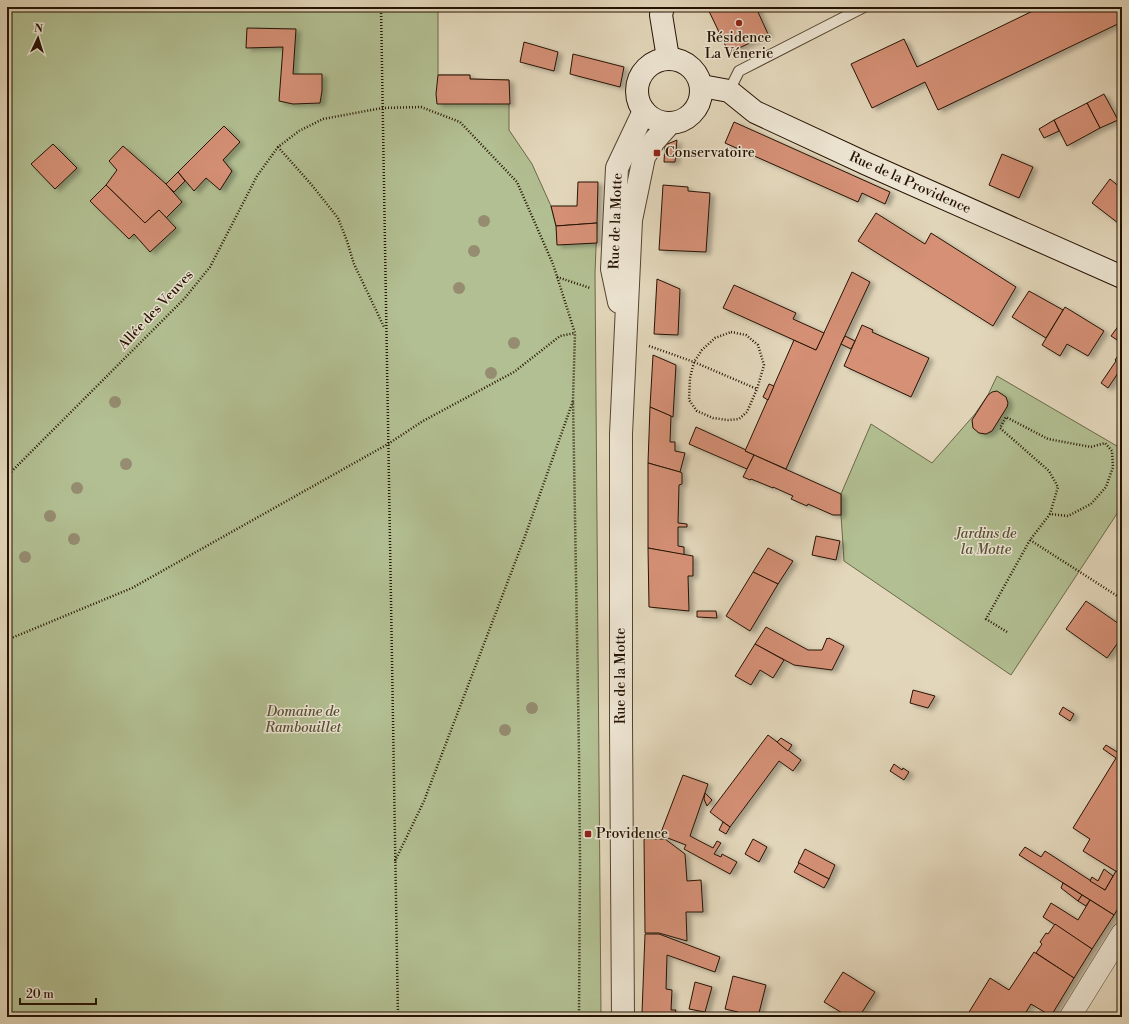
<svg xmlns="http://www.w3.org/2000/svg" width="1129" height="1024" font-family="'Libre Bodoni',serif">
	<defs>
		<filter id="shadow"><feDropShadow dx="4.5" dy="2.5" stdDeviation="2" flood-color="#0004"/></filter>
	</defs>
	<rect width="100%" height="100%" fill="#e3d7bb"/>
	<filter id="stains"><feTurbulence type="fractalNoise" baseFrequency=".005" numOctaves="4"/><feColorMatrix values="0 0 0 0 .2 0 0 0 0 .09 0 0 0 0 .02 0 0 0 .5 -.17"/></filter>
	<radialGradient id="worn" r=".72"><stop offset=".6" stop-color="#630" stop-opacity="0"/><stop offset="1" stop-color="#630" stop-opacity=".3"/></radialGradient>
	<g fill="#b2bf92" stroke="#6c694a">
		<path d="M7,7H438V75H470V79L509,80V130L532,164L551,206L556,226L597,223L595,273L601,1017H7Z"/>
		<path d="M997,376L1122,449V506L1011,675L844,561L841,515V494L871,424L932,463L975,414L988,395Z"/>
	</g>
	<g fill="#d59076" stroke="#251303" filter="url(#shadow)">
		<path d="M707,7H759L758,12L768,34L729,53Z"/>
		<path d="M1041,7H1122V22L938,110L925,82L872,108L851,64L904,39L917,67Z"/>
		<path d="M247,28L296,29L293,74H322V91L320,103L293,104L279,101L283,47L246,48Z"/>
		<path d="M524,42L558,52L554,71L520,62Z"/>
		<path d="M573,54L624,67L620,87L570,74Z"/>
		<path d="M438,75H470V79L509,80L510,104H437L436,94Z"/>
		<path d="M1104,94L1118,120L1100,128L1087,103Z"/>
		<path d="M1087,103L1100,128L1067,146L1054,120Z"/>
		<path d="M1054,120L1059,131L1044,138L1039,129Z"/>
		<path d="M734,122L890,192L885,204L862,193L858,202L725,143Z"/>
		<path d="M224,126L240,142L223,160L232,171L220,190L206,178L194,191L178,172Z"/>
		<path d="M677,140L675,162H664L665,145Z"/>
		<path d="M53,144L77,168L55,189L31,164Z"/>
		<path d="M123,146L166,184L182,202L166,218L159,210L145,223L106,185L117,170L109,161Z"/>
		<path d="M1002,154L1033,167L1019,198L989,185Z"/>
		<path d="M178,172L185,181L174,192L166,184Z"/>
		<path d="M1110,179L1122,189V233L1118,230L1122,226L1092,203Z"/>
		<path d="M578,182H598L597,223L556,226L551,206H577Z"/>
		<path d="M106,185L145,223L159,210L176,228L150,252L134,234L129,239L90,201Z"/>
		<path d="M663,185L688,187V191L710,193L706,252L659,250Z"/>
		<path d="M876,213L925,244L931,233L1016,287L993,326L858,241Z"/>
		<path d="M597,223V243L557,245L556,226Z"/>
		<path d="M852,272L870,282L841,344L786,469L745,451L794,340L816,350Z"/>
		<path d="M657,279L680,289L678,335L654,334Z"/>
		<path d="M734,285L796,313L793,319L824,333L816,350L723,308Z"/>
		<path d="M1029,291L1063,310L1046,338L1012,317Z"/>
		<path d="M1065,307L1104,331L1088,356L1067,344L1060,356L1042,345Z"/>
		<path d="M1122,321V343L1111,336Z"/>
		<path d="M862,325L873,330L872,332L929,358L911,397L844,366Z"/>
		<path d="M845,336L855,341L851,349L841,344Z"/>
		<path d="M1122,350V367L1108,388L1101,383L1116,361L1115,360Z"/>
		<path d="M653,355L676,365L673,417L650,407Z"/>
		<path d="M769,384L774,386L768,400L763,397Z"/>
		<path d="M997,391L1006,397L1008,403L1007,407L992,431L986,434L979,433L973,428L972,420L988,395L992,392Z"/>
		<path d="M650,407L671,416L670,442H675V451L685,453L680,472L648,463Z"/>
		<path d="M696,427L746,450L745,451L754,455L747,469L689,444Z"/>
		<path d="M754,455L841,494V515H833L808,504L807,506L791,499L793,496L773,487V488L751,479L750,480L743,477Z"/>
		<path d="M648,463L680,472L682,473V484L679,485L678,523L687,524V527H678V546L684,547V555L648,548Z"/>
		<path d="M816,536L840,541L836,560L812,555Z"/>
		<path d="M648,548L693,556V576H688L689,611L649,607Z"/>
		<path d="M768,548L793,561L778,584L753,572Z"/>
		<path d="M753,572L778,584L750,631L726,616Z"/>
		<path d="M1086,601L1122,626V637L1107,658L1066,629Z"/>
		<path d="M697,611H716L717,618L697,617Z"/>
		<path d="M766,627L808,650H822L827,638L828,639L829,638L844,646L832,670L794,665L755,644Z"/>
		<path d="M755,644L784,660L773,678L760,670L751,685L735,676Z"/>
		<path d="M913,690L935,696L928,708L910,703Z"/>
		<path d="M1063,707L1074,714L1070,721L1059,714Z"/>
		<path d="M768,735L801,760L793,771L779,761L730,827L710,812Z"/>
		<path d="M781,738L792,745L788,751L777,742Z"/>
		<path d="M1106,745L1122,755V875L1083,851L1090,839L1073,828L1116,758L1103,749Z"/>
		<path d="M894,764L902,770L903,768L909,772L904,780L890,771Z"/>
		<path d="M683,775L708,784L690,836L713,848L717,841L721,843L714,854L721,857L722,854L737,862L730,874L684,849L686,845L660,835Z"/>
		<path d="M705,793L712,800L707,806L704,799Z"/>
		<path d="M723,822L730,827L726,834L719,830Z"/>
		<path d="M644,839H665L685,854L687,881L701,880L703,912H686L687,941L659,933H645Z"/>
		<path d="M753,839L767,847L759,862L745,854Z"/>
		<path d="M1025,847L1041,857L1045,851L1105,890L1116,871L1122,875V902L1114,915L1019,855Z"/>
		<path d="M805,849L835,865L829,879L798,863Z"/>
		<path d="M799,863L829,879L824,888L794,872Z"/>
		<path d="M1104,869L1113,876L1105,890L1090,881L1092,877L1098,881Z"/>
		<path d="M1063,883L1082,895L1078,901L1061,888Z"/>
		<path d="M1082,895L1090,900L1086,906L1078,901Z"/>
		<path d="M1090,900L1114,915L1092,949L1043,917L1051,903L1078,920Z"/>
		<path d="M1055,924L1092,949L1074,978L1036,953L1042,944L1040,942L1046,933L1048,934Z"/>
		<path d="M645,934H659L720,957L715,972L667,955L666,989L672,990L671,1010H676L675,1014L642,1013Z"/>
		<path d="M1034,952L1074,978L1051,1016L1031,1004L1023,1017H966L990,978L1009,990Z"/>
		<path d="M843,972L875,992L859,1017H849L824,1002Z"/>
		<path d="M733,976L766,985L758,1017H738V1012L725,1009Z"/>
		<path d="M695,982L712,987L705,1012L689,1009Z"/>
		<path d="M642,1013L671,1014V1017H642Z"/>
	</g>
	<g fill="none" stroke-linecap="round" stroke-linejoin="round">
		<g stroke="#544431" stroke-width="12">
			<path id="service" d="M729,91L739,71L864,7"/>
		</g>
		<g stroke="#544431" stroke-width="22">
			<path id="minor" d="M1070,1017L1122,933"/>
		</g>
		<g stroke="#544431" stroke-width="24">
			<g id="tertiary">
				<path d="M619,302L612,269L617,168L644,111"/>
				<path d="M623,1017L621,724V434L631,220L644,157L654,141L670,123"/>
			</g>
		</g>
		<g stroke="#251303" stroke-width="24">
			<g id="secondary">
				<path d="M663,7L661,15L668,58"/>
				<circle cx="669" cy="91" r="32"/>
				<path d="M702,86L729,91L755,112L867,164L1122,277"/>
			</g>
		</g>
		<g stroke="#251303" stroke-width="2.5" stroke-dasharray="1 2" stroke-linecap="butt">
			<path d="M381,7L398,1017"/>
			<path d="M278,147L311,184L338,218L347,241L354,264L384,327"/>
			<path d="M557,277L590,288V287"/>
			<path d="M731,332L746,335L758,345L764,365L757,389L747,412L739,419L728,420L713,418L697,411L689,400L690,378L694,362L702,350L715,338Z"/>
			<path d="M649,346L694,362L757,389"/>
			<path d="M7,476L184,299L210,267L257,176L278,147L299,131L323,119L382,108L421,107L460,122L517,182L553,264L575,333L573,399L579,755L580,862L579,1017"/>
			<path d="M1030,540L1122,599"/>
			<path d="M1007,632L986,619L1030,540L1050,514L1068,516L1091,504L1106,487L1113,467L1112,451L1105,443L1091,447L1048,439L1006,417L1000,428L1049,471L1058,487L1050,514"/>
			<path d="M7,639L14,637L132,588L388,444L423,421L514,372L560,336L575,333"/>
			<path d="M395,861L424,801L524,539L573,401"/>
		</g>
		<use href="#service" stroke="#ede5d3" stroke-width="10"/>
		<use href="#minor" stroke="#ede5d3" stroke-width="21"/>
		<use href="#tertiary" stroke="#ede5d3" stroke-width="22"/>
		<use href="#secondary" stroke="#ede5d3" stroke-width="22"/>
	</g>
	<g fill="#958c71">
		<circle cx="484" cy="221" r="6"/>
		<circle cx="474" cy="251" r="6"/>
		<circle cx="459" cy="288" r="6"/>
		<circle cx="514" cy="343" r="6"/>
		<circle cx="491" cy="373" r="6"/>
		<circle cx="115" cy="402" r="6"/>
		<circle cx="126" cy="464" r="6"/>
		<circle cx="77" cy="488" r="6"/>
		<circle cx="50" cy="516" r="6"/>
		<circle cx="74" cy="539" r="6"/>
		<circle cx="25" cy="557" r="6"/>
		<circle cx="532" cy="708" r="6"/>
		<circle cx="505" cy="730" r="6"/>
	</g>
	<g fill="#8f2418" stroke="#ede5d3" stroke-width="1.5">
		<circle cx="739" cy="23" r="4"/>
		<rect x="653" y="149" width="8" height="8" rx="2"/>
		<rect x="584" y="830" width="8" height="8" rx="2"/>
	</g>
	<g text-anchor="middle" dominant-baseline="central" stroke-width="3" stroke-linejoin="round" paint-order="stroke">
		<g font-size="14" fill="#251303" stroke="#ede5d3" text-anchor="start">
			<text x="739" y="38" text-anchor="middle">Résidence<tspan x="739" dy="16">La Vénerie</tspan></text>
			<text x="665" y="153">Conservatoire</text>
			<text x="596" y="834">Providence</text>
		</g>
		<g font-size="14" fill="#251303" stroke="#ede5d3">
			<text transform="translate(910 183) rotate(24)">Rue de la Providence</text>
			<text transform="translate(616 221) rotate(-88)">Rue de la Motte</text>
			<text transform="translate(156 310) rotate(-47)">Allée des Veuves</text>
			<text transform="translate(621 676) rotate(-90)">Rue de la Motte</text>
		</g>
		<g font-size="14" font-style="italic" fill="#564f35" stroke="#ede5d3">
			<text x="986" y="534">Jardins de<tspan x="986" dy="16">la Motte</tspan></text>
			<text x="303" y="712">Domaine de<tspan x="303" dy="16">Rambouillet</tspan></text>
		</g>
	</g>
	<rect width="1129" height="1024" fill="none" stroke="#e3d7bb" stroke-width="24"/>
	<rect x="8" y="8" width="1113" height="1008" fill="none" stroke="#251303" stroke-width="2"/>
	<rect x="12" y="12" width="1105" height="1000" fill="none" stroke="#251303"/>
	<g transform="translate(38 38) rotate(4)" stroke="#ede5d3" stroke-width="3" paint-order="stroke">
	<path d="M0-3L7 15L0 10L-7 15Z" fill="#251303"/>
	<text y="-6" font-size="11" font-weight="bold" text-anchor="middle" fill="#251303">N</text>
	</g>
	<path d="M20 998v6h76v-6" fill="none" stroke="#251303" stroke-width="2"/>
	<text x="26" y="998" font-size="12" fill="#251303" stroke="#ede5d3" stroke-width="3" paint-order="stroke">20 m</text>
	<rect width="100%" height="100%" filter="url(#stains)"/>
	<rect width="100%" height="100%" fill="url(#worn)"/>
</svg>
